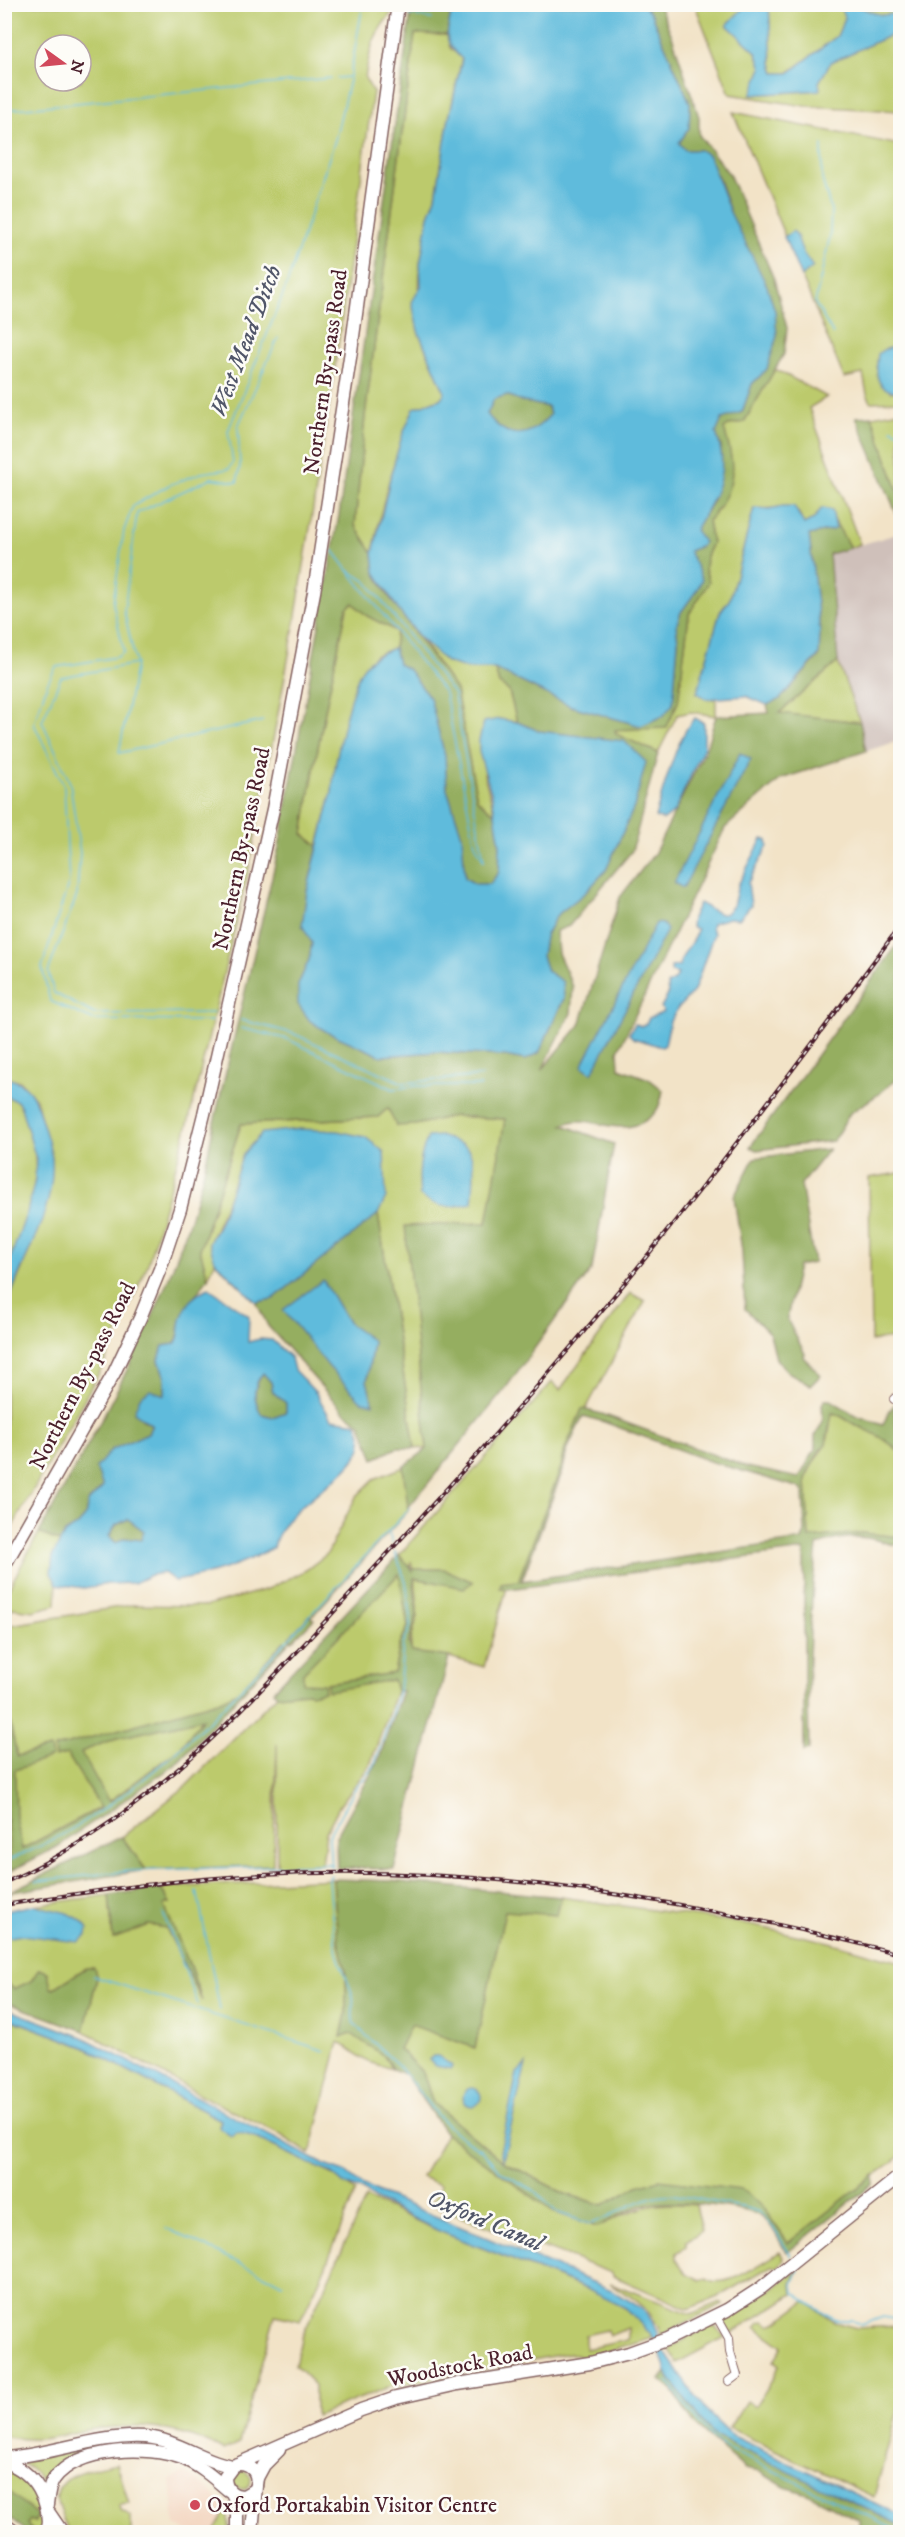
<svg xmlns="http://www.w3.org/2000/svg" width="905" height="2537" font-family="'IM FELL DW Pica',serif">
	<rect width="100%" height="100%" fill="#fdfcf7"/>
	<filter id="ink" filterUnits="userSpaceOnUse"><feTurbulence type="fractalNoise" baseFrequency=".0167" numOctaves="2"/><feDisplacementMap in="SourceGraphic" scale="12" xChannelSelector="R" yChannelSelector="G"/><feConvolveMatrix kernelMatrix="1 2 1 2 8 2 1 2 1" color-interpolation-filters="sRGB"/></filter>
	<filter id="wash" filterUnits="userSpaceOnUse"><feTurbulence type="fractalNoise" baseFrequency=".008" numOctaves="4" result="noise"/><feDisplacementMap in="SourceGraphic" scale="24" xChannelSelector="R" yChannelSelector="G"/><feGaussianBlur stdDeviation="1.35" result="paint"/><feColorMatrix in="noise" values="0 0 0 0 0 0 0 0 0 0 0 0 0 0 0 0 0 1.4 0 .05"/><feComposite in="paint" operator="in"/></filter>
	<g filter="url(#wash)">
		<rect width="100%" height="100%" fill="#f2e3c7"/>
		<path fill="#f3d4be" d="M185,2473L204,2485L227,2509L214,2532H188L175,2525L171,2480Z"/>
		<path fill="#cfc0ba" d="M900,533V737L893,743L866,751L860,722L838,662L829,554Z"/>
		<g fill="#bcca6c" stroke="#83744c" stroke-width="1.5" fill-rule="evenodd">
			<path d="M393,4L397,7C373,33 371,44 365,78L373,92L332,389L294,628L249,868L189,1120L148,1264L103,1366L5,1540V1320L9,1300L41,1222L49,1190L52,1158L36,1099L20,1081L4,1078V5ZM45,45H81V81H45Z"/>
			<path d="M695,5H746L727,25L756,52L762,68L752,95L820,90L819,82L831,62L900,31V111L805,106L730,94Z"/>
			<path d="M769,5H839L845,18L837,36L788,73H775L772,63Z"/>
			<path d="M854,5H900V10C887,19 866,14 854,5Z"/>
			<path d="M415,34L447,35L450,48L462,58L448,123L436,197L429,216L420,264L418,331L445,393L440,399L414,408C394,454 382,504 373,553L355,525L365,416Z"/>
			<path d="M733,112L900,145V345L895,346L891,392L900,391V401L871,402L867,394L863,374L844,378Z"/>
			<path d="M775,369L827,397L809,408L860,544L850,548L833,518L832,510L822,508L814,519L803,524L799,513C779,504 774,510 754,508L730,599L720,612L697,693L706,699H716V716L691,712L677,715L658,753L615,734V729L666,728L678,702L689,614L709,582L705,569L706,556L712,543L708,521L720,508L724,429L730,425L744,422Z"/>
			<path d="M900,411V497L872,416Z"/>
			<path d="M353,603L367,616L396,631L394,648L376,655L362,670L343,731L332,792L318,846L303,834C315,758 330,683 347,608Z"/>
			<path d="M421,639C450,665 454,669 495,669L499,684L509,691L517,722L499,719L484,775L495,814L477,800L456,690Z"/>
			<path d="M838,662L860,722L778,714Z"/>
			<path d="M5,1096L17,1101L21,1107C27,1122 34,1140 35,1156C39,1195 19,1238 5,1273Z"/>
			<path d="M388,1108L415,1125L454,1116L506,1119L487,1223L406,1226L427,1449L415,1448L378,1214L256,1302L215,1262L208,1278L200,1249L241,1124L378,1117ZM231,1192L329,1198L209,1244Z"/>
			<path d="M900,1173V1337L871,1341L869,1178Z"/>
			<path d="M630,1293L645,1301L586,1409L567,1450L563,1469L520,1586L507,1588L484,1667L449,1657L412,1653C408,1638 416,1629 417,1615C418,1598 415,1577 411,1561L410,1567L399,1555L552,1382L560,1390Z"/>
			<path d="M900,1403V1436L896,1429L894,1410Z"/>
			<path d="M831,1413C840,1414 845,1419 852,1423C871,1431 886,1437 900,1453V1537L862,1533L809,1538L806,1480C809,1465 820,1455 826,1442C831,1433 829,1422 831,1413Z"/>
			<path d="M406,1466L408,1511L233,1703L209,1710L179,1749L103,1806L16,1852L9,1862L5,1864V1626L131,1605L207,1606L268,1589L306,1570L327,1554L356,1497L374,1479Z"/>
			<path d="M39,1533L60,1542L53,1555L51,1573L57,1584L56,1605L33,1611L5,1607V1595Z"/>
			<path d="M399,1573L408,1626L400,1644L393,1678L396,1691L370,1765L340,1805L326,1832L322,1864L277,1866V1744L273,1865L146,1870L122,1837L186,1786L277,1695L305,1691L303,1689L302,1673Z"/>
			<path d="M333,1879L338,1940L346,1971V2014L341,2037L350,2033L384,2056L392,2069L368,2062L339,2042L310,2154L278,2133L210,2100L84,2031L97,1978L86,1968L53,1989L31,1981L14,1989L5,1982L4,1916L34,1905L109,1895L113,1939L149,1925L167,1928L200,1995L190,1966L163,1905L170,1903L160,1888Z"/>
			<path d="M561,1897L735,1922L829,1942L900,1962V2156L788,2243L761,2205L637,2186L603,2205L565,2194L502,2161L433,2103L423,2073L399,2049L411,2024L475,2048L505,1910L557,1915Z"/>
			<path d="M4,2017L82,2046L221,2120L219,2126L234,2134L236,2132L252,2136L321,2169C335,2173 343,2184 356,2191L322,2275L300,2321L275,2315L239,2443L223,2450C182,2427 134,2423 87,2430C71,2432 54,2439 37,2439C26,2440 15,2438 5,2437Z"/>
			<path d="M446,2134L554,2212L597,2227C637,2208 650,2201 696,2205L702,2231L686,2241V2246L676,2253V2259L686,2273L700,2280L707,2278C723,2292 765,2261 780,2252L784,2259L778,2267L771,2266L718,2297L688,2309L613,2276L612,2273L456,2215L432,2204L441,2185L422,2177Z"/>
			<path d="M366,2198L439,2231L604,2296L632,2312L653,2338L586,2358L569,2353L389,2387L315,2416V2385L295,2365L301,2339ZM628,2328V2340L585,2349V2335L607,2330L609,2336Z"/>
			<path d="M797,2271L792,2284L793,2294L731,2334L723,2322Z"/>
			<path d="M610,2283L691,2314L720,2302L723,2304L661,2335C653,2309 632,2297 610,2283Z"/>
			<path d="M806,2301L834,2322L857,2328L900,2326V2403L874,2497L729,2428L746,2401L755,2407L775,2376L779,2365L774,2361L783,2347L756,2327L760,2322L765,2321L770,2325L776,2323Z"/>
			<path d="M710,2326L716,2327L725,2337L677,2363L669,2348Z"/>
			<path d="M134,2442L159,2444L211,2466L210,2469C188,2462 155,2447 134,2445C103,2441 57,2455 42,2483L35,2472L17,2460Z"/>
			<path d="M117,2463L129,2504L120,2505L121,2511L131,2517V2532H69C65,2523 59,2512 57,2501C53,2473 98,2467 117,2463Z"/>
			<path d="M4,2465C32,2481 45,2499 41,2532H33L28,2524L34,2512L30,2511L5,2488Z"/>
			<circle cx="242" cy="2480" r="9"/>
			<path d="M227,2509L230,2532H214Z"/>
		</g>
		<g fill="#95ae60" stroke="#706646" stroke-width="1.5" fill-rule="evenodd">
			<path d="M412,5H452V7L447,35L415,34L365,416L355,525L373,553L375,572L387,594L456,690L477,799L495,814L500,845L499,872L490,884H475L465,878L462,836L447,789L445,756L430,698L409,670L398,664L394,648L396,631L367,616L353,603L347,608C330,683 315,758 303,834L318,846L307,891L303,925L312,943L309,960L298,985L327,1032L381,1056L436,1052L505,1056L525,1060L539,1053L564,999L562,982L547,972L542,956L545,937L556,916L586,892L606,870L634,807L645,762L596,739L539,731L517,722L509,691L499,684L495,669L571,706L641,726L673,704L678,641L676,626L681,612L697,590L689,551L701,546L695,530L713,500L721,447L716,433L721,419L742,412L752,384L767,369L730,212L719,179L712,169L709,156L700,150H685L679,143L689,128L690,103L651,14L643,5H659L672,36L699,117V135L729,174L774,279L787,328L784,354L744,422L730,425L724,429C737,468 736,490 708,521L712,543L706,556L705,569L709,582L689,614L678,702L666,728L615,730L616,734L658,753L632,851L569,926L556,931L558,953L573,987L571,1013L542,1070L580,1025L620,897L654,854L705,751L716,716L769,713L767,705L780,699L819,656L820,631L809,535L835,529L833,518L850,548L829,554L838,662L779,713L860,722L866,751L781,779L725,828L618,1051L619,1068L649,1079L663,1090C660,1107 657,1115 641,1123C614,1136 586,1112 563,1125L614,1144L592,1269L505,1389L408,1508L403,1467L427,1449L405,1226L487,1223L505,1119L454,1116L415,1125L396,1126L388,1108L378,1117L241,1124L200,1249L208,1278C198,1292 187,1305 181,1321C178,1329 180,1336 175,1344L163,1346L159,1360L165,1378V1395L142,1419L152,1425L148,1433L111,1450L103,1487L88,1502L85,1517L77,1526L65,1533L60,1542L39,1533C109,1406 188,1273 213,1127L279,847L339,515Z"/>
			<path d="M507,395L521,401L548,407L550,415C529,440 508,441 487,415L494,399Z"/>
			<path d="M872,416L900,497V522L856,417Z"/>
			<path d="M900,941V1076L879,1094L850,1113L833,1141L757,1150L750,1147Z"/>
			<path d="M829,1149L801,1184L814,1263L798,1266L787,1319L805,1354L803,1357L821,1375L811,1385L788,1372L776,1359L770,1334L745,1309L742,1251L734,1197L754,1158Z"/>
			<path d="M378,1214L415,1448H397L374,1459L361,1424L343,1411L268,1326L256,1302L273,1299ZM335,1301L349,1324L373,1342L367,1381L373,1404Z"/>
			<path d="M263,1373L271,1382L273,1392L286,1403V1412L273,1417L261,1414C253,1398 253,1388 263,1373Z"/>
			<path d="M900,1398V1403L894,1410C895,1426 900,1437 900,1453C885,1436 868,1432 849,1421C843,1418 839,1414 832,1413L826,1444L820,1450L808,1472L806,1480L809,1538L862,1533L900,1537V1545C889,1545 879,1540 868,1538C853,1536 830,1539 817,1546C809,1614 807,1682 809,1750L804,1752V1550L509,1589L500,1588L501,1583L518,1581L561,1467L565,1449L582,1409L602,1414L747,1467L799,1478L815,1449V1436L823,1421L822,1404L825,1400H831L855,1415L883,1425L889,1411ZM583,1416L604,1422L712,1462L800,1488L803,1492L805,1532L802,1540L521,1581L563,1469L567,1450Z"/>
			<path d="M128,1519L144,1531L141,1540L124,1538L116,1543L109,1536L116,1525Z"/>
			<path d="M399,1555L413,1571V1569H444L473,1582L464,1588L414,1578L417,1615L409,1643L412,1652L449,1657L394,1869L337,1868L336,1837L379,1759L402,1691H396L393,1680L328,1691L327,1683L394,1673L400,1644L408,1626L399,1574L303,1673V1683L324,1684L325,1691L311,1694L308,1692L277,1695L273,1691Z"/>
			<path d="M5,1607L11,1608L6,1626L10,1694L8,1704H4Z"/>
			<path d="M310,1615L314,1619L292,1641L289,1637Z"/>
			<path d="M284,1641L287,1644L175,1765L57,1847L5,1874V1864L9,1862L10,1854L4,1796L5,1707H7L17,1756L50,1748L52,1757L15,1770L16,1817L22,1849L101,1808L67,1754L55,1757L54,1748L218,1701L239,1691ZM202,1719L179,1749L109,1802L81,1752L114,1739Z"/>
			<path d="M122,1837L146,1870L7,1893L121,1837Z"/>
			<path d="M333,1879L390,1881L561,1897L557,1915L505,1911L475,2048L411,2025L399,2049L423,2073L433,2103L502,2161L565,2194L603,2205L637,2186L659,2180L742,2190L761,2205L788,2243L874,2175L873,2183L787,2253C779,2242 772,2222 760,2216C740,2205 666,2200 644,2205C628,2209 612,2220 597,2227L554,2212L446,2134L405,2074L392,2069L384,2056L350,2033L341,2037L346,2014V1971L338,1940Z"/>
			<path d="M160,1888L170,1903L164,1905L190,1966L202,2001L166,1928L149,1925L113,1939L109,1895Z"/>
			<path d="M86,1968H94L97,1978L84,2031L5,2002V1982L14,1989L31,1981L39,1969L48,1972L51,1988L53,1989Z"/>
			<path d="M666,2372L700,2419L839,2496L900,2525V2532H859V2520L810,2495L785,2487L760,2472L745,2469L694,2424L673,2391L660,2380Z"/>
			<path d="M5,2488L37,2515L35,2522L30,2520L28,2524L33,2532H27L5,2514Z"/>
		</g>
		<g fill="#5ebbdc" stroke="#546d84" stroke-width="1.5" fill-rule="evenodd">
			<path d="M452,5H643L651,14L690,103L689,128L679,143L685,150H700L709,156L730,212L767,286L775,311L777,336L767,369L752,384L742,412L722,419L716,433C731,473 715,496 695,530L704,542L701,546L689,551L702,579L697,590L681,612L676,626L678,641L673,704L663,716L641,726L571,706L495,669H469L446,662L421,639L399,611L375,572L373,553L391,474L402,436L414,408L440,399L445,393L418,331L412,302L421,286L420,264L429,216L436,197L448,123L462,59C438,37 450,33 452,5ZM507,395L521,401L548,407L550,415C529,439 507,441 487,414L494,399Z"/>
			<path d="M746,5H769L772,63L775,73H789L837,36L845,18L839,5C844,5 850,4 854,5C869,10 884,21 900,10V31L831,62L819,82L820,90L751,95L762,68L756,52L727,25Z"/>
			<path d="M793,231L796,234L803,253L813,267L801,277L784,237Z"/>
			<path d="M900,345V391C876,393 875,374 878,354L883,350Z"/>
			<path d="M783,506H794L804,524L814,519L822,508L832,510L836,529L809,535L820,631L819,655L780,699L767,705L746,696L706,699L697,693L720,612L730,599L754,508L769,509Z"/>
			<path d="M394,648L398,664L409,670L430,698L445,756L447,789L462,836L465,878L475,884H490L499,872L500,845L492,796L479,752V740L484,722L499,719L517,722L539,731L624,741L646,762L634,807L606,870L586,892L556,916L545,937L542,956L547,971L563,982L564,998L539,1053L525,1060L505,1056L436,1052L381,1056L327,1032L310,1021L298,1004V985L309,960L312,943L302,925L307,891L332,792C334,766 349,688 363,668C371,657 381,653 394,648Z"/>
			<path d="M695,718L704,723V747L674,812L664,820L655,817C662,793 678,733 695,718Z"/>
			<path d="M740,753L751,759L683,888L674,883Z"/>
			<path d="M762,839L767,840L768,846L748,883L751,905L739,919L729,918L712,923L711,928L714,933L694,991L678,1008L670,1021L665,1045L662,1047L633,1038L629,1034L635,1024L641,1026L646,1024L649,1018L664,1012L661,1007L668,995L667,985L675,980L678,974L671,972V967L679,966C682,951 696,940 697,929L691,927L692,918L699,903L720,914H725L733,906L738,885Z"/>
			<path d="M656,923L663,924L667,930L592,1073L582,1066Z"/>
			<path d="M5,1078C29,1082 35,1096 41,1118C45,1131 50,1145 52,1158C56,1209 25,1252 10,1298C7,1305 7,1312 5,1320V1273L27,1212L35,1180L36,1159L21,1107L17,1101L5,1096Z"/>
			<path d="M300,1129L337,1131L365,1137L384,1152L386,1197L378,1214L273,1299L256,1302L215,1261L209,1243L220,1222L243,1154L262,1133Z"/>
			<path d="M440,1136C447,1139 460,1142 466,1147C478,1160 473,1188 472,1203C449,1208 439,1209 420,1196C418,1174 419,1157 428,1137Z"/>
			<path d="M323,1280L349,1324L373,1341L367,1381L373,1404L361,1401L329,1367L283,1310Z"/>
			<path d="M209,1288L249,1316L248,1342L260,1339L272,1340L291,1358L294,1370L316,1393L331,1419L357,1423C361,1433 365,1444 358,1454C338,1487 283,1505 274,1547C242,1565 211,1575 175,1581L164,1573L151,1575L134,1583L108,1584L84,1588L57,1584L51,1573L53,1555L65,1533L77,1526L85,1517L88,1502L103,1487L96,1468L111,1450L148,1433L152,1425L134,1412L140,1397L150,1390L165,1395V1378L159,1360L163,1346L175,1344C180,1337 179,1333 180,1325C182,1309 194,1293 209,1288ZM263,1373L271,1382L273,1392L286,1403V1412L273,1417L261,1414C253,1398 252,1387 263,1373ZM128,1519L144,1531L141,1540L124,1538L116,1543L109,1536L116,1525Z"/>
			<path d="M34,1905C55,1911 75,1910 88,1929L87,1935L78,1942L22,1935L5,1938V1911Z"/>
			<path d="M4,2008L83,2037L325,2165L345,2172L363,2186L614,2291L641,2308L648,2315L652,2321L666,2354L705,2410L731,2435L900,2515V2525L717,2437L700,2419L672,2381L666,2372L660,2352L652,2336L626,2308L580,2286L439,2231L378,2201L362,2190L344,2184L332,2173L321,2169L252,2136L236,2132L231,2136L219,2128L221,2120L82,2046L5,2017Z"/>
			<path d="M433,2056H438L452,2066L451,2069L435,2066L429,2060Z"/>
			<path d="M526,2064L503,2160L500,2152L517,2073Z"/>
			<circle cx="472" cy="2097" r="9"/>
		</g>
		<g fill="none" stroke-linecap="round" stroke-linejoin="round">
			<g stroke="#5ebbdc" stroke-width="1.5">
				<path d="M377,4L386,9"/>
				<path d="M409,15L432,19"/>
				<path d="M337,78L349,77"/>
				<path d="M4,110L331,78"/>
				<path d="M822,145V179L831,210L830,236L815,303L833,334"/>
				<path d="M892,429L900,433"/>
				<path d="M333,550L348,570L445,693L475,844L484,861L454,694L367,582L348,570"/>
				<path d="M136,664L119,753L263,721"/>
				<path d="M213,1013L94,1014L54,993L48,972L77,895L80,853L70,783L42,721L61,677L136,664L124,611L137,513L211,478L237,482L240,466L238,426L278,338"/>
				<path d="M241,1020L292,1033L403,1083L482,1076"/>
				<path d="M212,1021L93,1020L50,1001L42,967L69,882L64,786L34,724L47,684L56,667L117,657L124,652L113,603L124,530L133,506L169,485L201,473L229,469L233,462L228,431L286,287L335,140L350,76L363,4"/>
				<path d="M241,1028L287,1039L393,1089L416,1086H481"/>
				<path d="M389,1533L392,1543"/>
				<path d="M4,1862C119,1818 207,1726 289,1638C329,1595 370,1551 410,1508"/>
				<path d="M331,1867L329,1837L331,1831L355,1789L374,1766L399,1691L403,1645L410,1628L411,1617L406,1582L395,1552"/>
				<path d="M331,1875L329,1878C331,1903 332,1928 337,1953C341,1968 349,1981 353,1997C355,2006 350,2015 354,2024L399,2066L436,2114L459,2136L481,2150L501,2172L536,2192L556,2212L590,2224C619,2214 643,2193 675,2195L747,2208L759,2212L770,2223L791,2256"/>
				<path d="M36,1881L130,1871L330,1864"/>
				<path d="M197,1891L220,2010"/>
				<path d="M163,1913L198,2004"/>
				<path d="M93,1976L325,2051"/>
				<path d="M166,2228L283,2284"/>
				<path d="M799,2269L793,2284L794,2293L835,2320H851L861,2325L883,2317L900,2320"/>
				<path d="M668,2381L698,2422L720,2445L900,2532"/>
			</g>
		</g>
	</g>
	<g filter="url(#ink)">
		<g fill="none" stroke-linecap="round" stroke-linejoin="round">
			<g stroke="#856462" stroke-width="10">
				<g id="minor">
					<path d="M894,1399L900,1394"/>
					<path d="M716,2315L729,2338L730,2352L737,2375L729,2381"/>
				</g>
			</g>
			<g stroke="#856462" stroke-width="15">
				<g id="primary">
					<path d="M232,2493L237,2504V2532"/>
					<path d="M252,2532L256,2486"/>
				</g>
			</g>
			<g stroke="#856462" stroke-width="15">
				<g id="trunk">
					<path d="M4,1566L114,1373L140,1318L160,1269L180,1209L204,1114L273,809L314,592L351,351L398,4"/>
					<path d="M4,2458C52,2455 98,2434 146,2437C178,2440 203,2462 233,2466"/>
					<path d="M4,2462C35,2471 52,2502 47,2532"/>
					<path d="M237,2464C253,2463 261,2476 254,2490L244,2496C232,2496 225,2489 225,2477L233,2466L361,2410L396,2398L458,2384L590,2363L629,2353L668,2339L727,2310L761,2288L900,2176"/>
					<path d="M257,2478L264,2465L279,2450"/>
					<path d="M47,2505C48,2496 49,2486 54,2479C78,2447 148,2445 182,2458C199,2465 214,2478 228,2490"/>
					<path d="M49,2513L62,2532"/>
					<path d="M4,2523L16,2532"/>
				</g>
			</g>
			<use href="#minor" stroke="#fff" stroke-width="8"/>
			<use href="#primary" stroke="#fff" stroke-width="12"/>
			<use href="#trunk" stroke="#fff" stroke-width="12"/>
			<g stroke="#4a1f2b" stroke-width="4">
				<g id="rail">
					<path d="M4,1883C154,1816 257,1695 366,1577C458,1478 547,1377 633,1273C726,1160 813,1043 900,926"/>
					<path d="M4,1905C90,1891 175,1879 262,1875C477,1863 693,1900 900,1954"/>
				</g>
			</g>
			<use href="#rail" stroke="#fdfcf7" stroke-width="1.5" stroke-dasharray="4.5" stroke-linecap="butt"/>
		</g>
	</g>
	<circle fill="#d1495b" stroke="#fdfcf7" stroke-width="2" cx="195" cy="2505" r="6"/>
	<g text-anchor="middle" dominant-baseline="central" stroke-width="5" stroke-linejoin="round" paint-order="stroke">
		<g font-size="22" fill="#4a1f2b" stroke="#fdfcf7">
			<text transform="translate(326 372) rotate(-82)">Northern By-pass Road</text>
			<text transform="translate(242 849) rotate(-78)">Northern By-pass Road</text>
			<text transform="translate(83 1376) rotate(-63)">Northern By-pass Road</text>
			<text transform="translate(460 2366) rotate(-11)">Woodstock Road</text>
		</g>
		<g font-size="22" fill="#4a1f2b" stroke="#fdfcf7" text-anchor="start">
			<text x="207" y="2505">Oxford Portakabin Visitor Centre</text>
		</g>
		<g font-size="24" font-style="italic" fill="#515669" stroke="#fdfcf7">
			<text transform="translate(246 341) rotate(-69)">West Mead Ditch</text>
			<text transform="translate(485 2221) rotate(23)">Oxford Canal</text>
		</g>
	</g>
	<rect width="905" height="2537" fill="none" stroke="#fdfcf7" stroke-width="24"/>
	<g transform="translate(63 63) rotate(105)"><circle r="28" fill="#fdfcf7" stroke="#b5a4a5" stroke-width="1.5"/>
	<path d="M0-4.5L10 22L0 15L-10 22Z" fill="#d1495b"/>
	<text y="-9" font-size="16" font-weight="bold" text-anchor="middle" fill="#4a1f2b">N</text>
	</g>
</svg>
